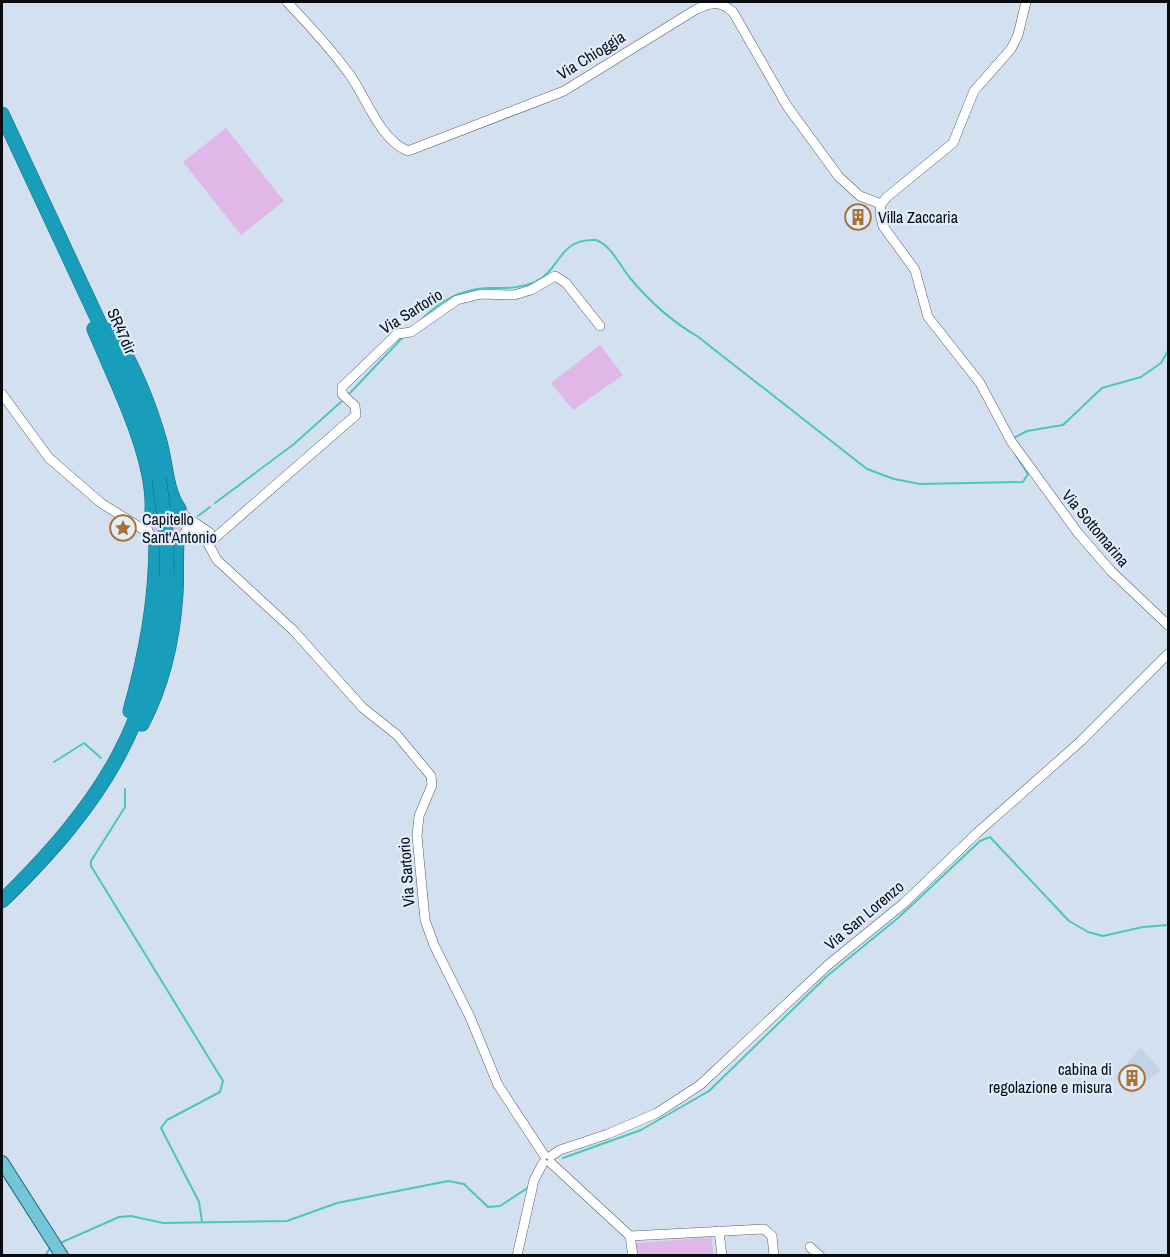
<svg xmlns="http://www.w3.org/2000/svg" width="1170" height="1257" font-family="'Archivo Narrow',sans-serif">
	<rect width="100%" height="100%" fill="#d3e0f0"/>
	<path fill="#c0d3e8" d="M1141,1048L1160,1070L1131,1094L1115,1077Z"/>
	<g fill="#e0b8e7">
		<path d="M226,128L284,201L241,235L183,162Z"/>
		<path d="M600,345L623,375L573,410L551,383Z"/>
		<circle cx="167" cy="524" r="15"/>
		<path d="M712,1237L713,1255H637L636,1243Z"/>
	</g>
	<g fill="none" stroke-linecap="round" stroke-linejoin="round">
		<g stroke="#4cc7b6" stroke-width="2">
			<path d="M420,321C440,301 460,289 489,288C506,288 519,289 535,282C561,270 558,238 596,240C612,246 620,266 630,278C650,302 671,321 697,336L867,469L894,479L920,484L1023,482L1028,474L1015,454"/>
			<path d="M350,393L404,336"/>
			<path d="M1012,439L1027,431L1063,425L1102,388L1141,377L1161,363L1168,351"/>
			<path d="M215,503L294,444L342,401"/>
			<path d="M198,516L210,507"/>
			<path d="M54,762L84,743L101,758"/>
			<path d="M125,789V807L91,861V866L223,1081L220,1092L167,1120L161,1128L199,1202L202,1221"/>
			<path d="M563,1158L641,1130L709,1091L827,976L898,918L980,841L990,837L1069,921L1088,932L1103,936L1143,927L1168,925"/>
			<path d="M58,1244L119,1217L131,1216L163,1223L287,1221L337,1203L448,1181L464,1184L488,1207L500,1206L529,1187"/>
			<path d="M45,1256L50,1248"/>
		</g>
		<g stroke="#535f6c" stroke-width="10">
			<g id="minor">
				<path d="M287,2C309,25 331,49 350,75C367,99 380,140 408,151L564,91L695,10C711,2 719,0 733,12L787,106L839,177L860,196L881,204"/>
				<path d="M1026,2L1018,35L1011,49L974,91L953,143L887,197L881,204L880,214L883,226L915,270L928,317L980,383L1011,441L1078,533L1111,571L1168,625"/>
				<path d="M2,394L49,458L101,503L149,533"/>
				<circle cx="167" cy="525" r="20"/>
				<path d="M185,516L210,533"/>
				<path d="M185,534L192,531L204,536L217,560L293,630L363,708L397,735L431,776L432,785L419,816L417,836L425,920L434,945L470,1017L498,1085L544,1155"/>
				<path d="M209,543L356,415L355,406L342,394V387L397,334L411,332L457,300L481,294L514,295L531,290L555,276L566,283L600,326"/>
				<path d="M551,1156L560,1150L608,1134L657,1113L700,1085L828,965L903,904L978,832L1081,741L1168,654"/>
				<path d="M551,1163L630,1236L764,1229L772,1236L774,1256"/>
				<path d="M719,1231L722,1256"/>
				<path d="M630,1236L633,1256"/>
				<path d="M810,1247L820,1256"/>
				<path d="M517,1256L534,1180L543,1163"/>
			</g>
		</g>
		<g stroke="#126b7f" stroke-width="14">
			<path id="major" d="M2,1162L62,1256"/>
		</g>
		<g stroke="#126b7f" stroke-width="15">
			<g id="highway">
				<path d="M2,114L127,382L148,435L159,478"/>
				<path d="M94,329C115,380 155,456 152,511"/>
				<path d="M112,330C133,365 149,402 160,442C166,463 166,491 179,509"/>
				<path d="M130,711C146,654 156,601 156,542"/>
				<path d="M142,724C163,684 173,639 176,594C177,576 176,559 177,542"/>
				<path d="M2,901C104,801 156,721 167,575"/>
			</g>
		</g>
		<use href="#minor" stroke="#fff" stroke-width="9"/>
		<use href="#major" stroke="#74c5d6" stroke-width="12"/>
		<use href="#highway" stroke="#189eba" stroke-width="14"/>
		<g stroke="#126b7f" stroke-width="15" stroke-linecap="butt">
			<path id="highway-bridge" d="M159,478L166,531L167,575"/>
		</g>
		<use href="#highway-bridge" stroke="#189eba" stroke-width="14"/>
	</g>
	<defs>
		<g id="building-ring" transform="scale(1.35)"><circle r="9.5" fill="#e0edfd" stroke="#ab7131" stroke-width="1.5"/><path d="M-4-6H4V6H1V3H-1V6H-4ZM-2.5-4.3h1.7v1.8h-1.7ZM.8-4.3h1.7v1.8H.8ZM-2.5-1h1.7V.8h-1.7ZM.8-1h1.7V.8H.8Z" fill="#ab7131"/></g>
		<g id="sight-ring" transform="scale(1.35)"><circle r="9.5" fill="#e0edfd" stroke="#ab7131" stroke-width="1.5"/><path d="M0-6L1.8-2.2L6-1.7L2.9 1.2L3.7 5.4L0 3.3L-3.7 5.4L-2.9 1.2L-6-1.7L-1.8-2.2Z" fill="#ab7131"/></g>
	</defs>
	<g fill-rule="evenodd">
		<use href="#building-ring" x="858" y="217"/>
		<use href="#sight-ring" x="123" y="528"/>
		<use href="#building-ring" x="1132" y="1078"/>
	</g>
	<g text-anchor="middle" dominant-baseline="central" stroke-width="4.5" stroke-linejoin="round" paint-order="stroke">
		<g font-size="16" fill="#080c11" stroke="#e0edfd">
			<text transform="translate(591 55) rotate(-32)">Via Chioggia</text>
			<text transform="translate(411 311) rotate(-32)">Via Sartorio</text>
			<text transform="translate(122 331) rotate(66)">SR47dir</text>
			<text transform="translate(1096 528) rotate(50)">Via Sottomarina</text>
			<text transform="translate(406 872) rotate(-94)">Via Sartorio</text>
			<text transform="translate(864 915) rotate(-40)">Via San Lorenzo</text>
		</g>
		<g font-size="16" fill="#080c11" stroke="#e0edfd" text-anchor="start">
			<text x="878" y="217">Villa Zaccaria</text>
			<text x="142" y="519">Capitello<tspan x="142" dy="18">Sant'Antonio</tspan></text>
			<text x="1112" y="1069" text-anchor="end">cabina di<tspan x="1112" dy="18">regolazione e misura</tspan></text>
		</g>
	</g>
	<rect width="1170" height="1257" fill="none" stroke="#080c11" stroke-width="6"/>
</svg>
